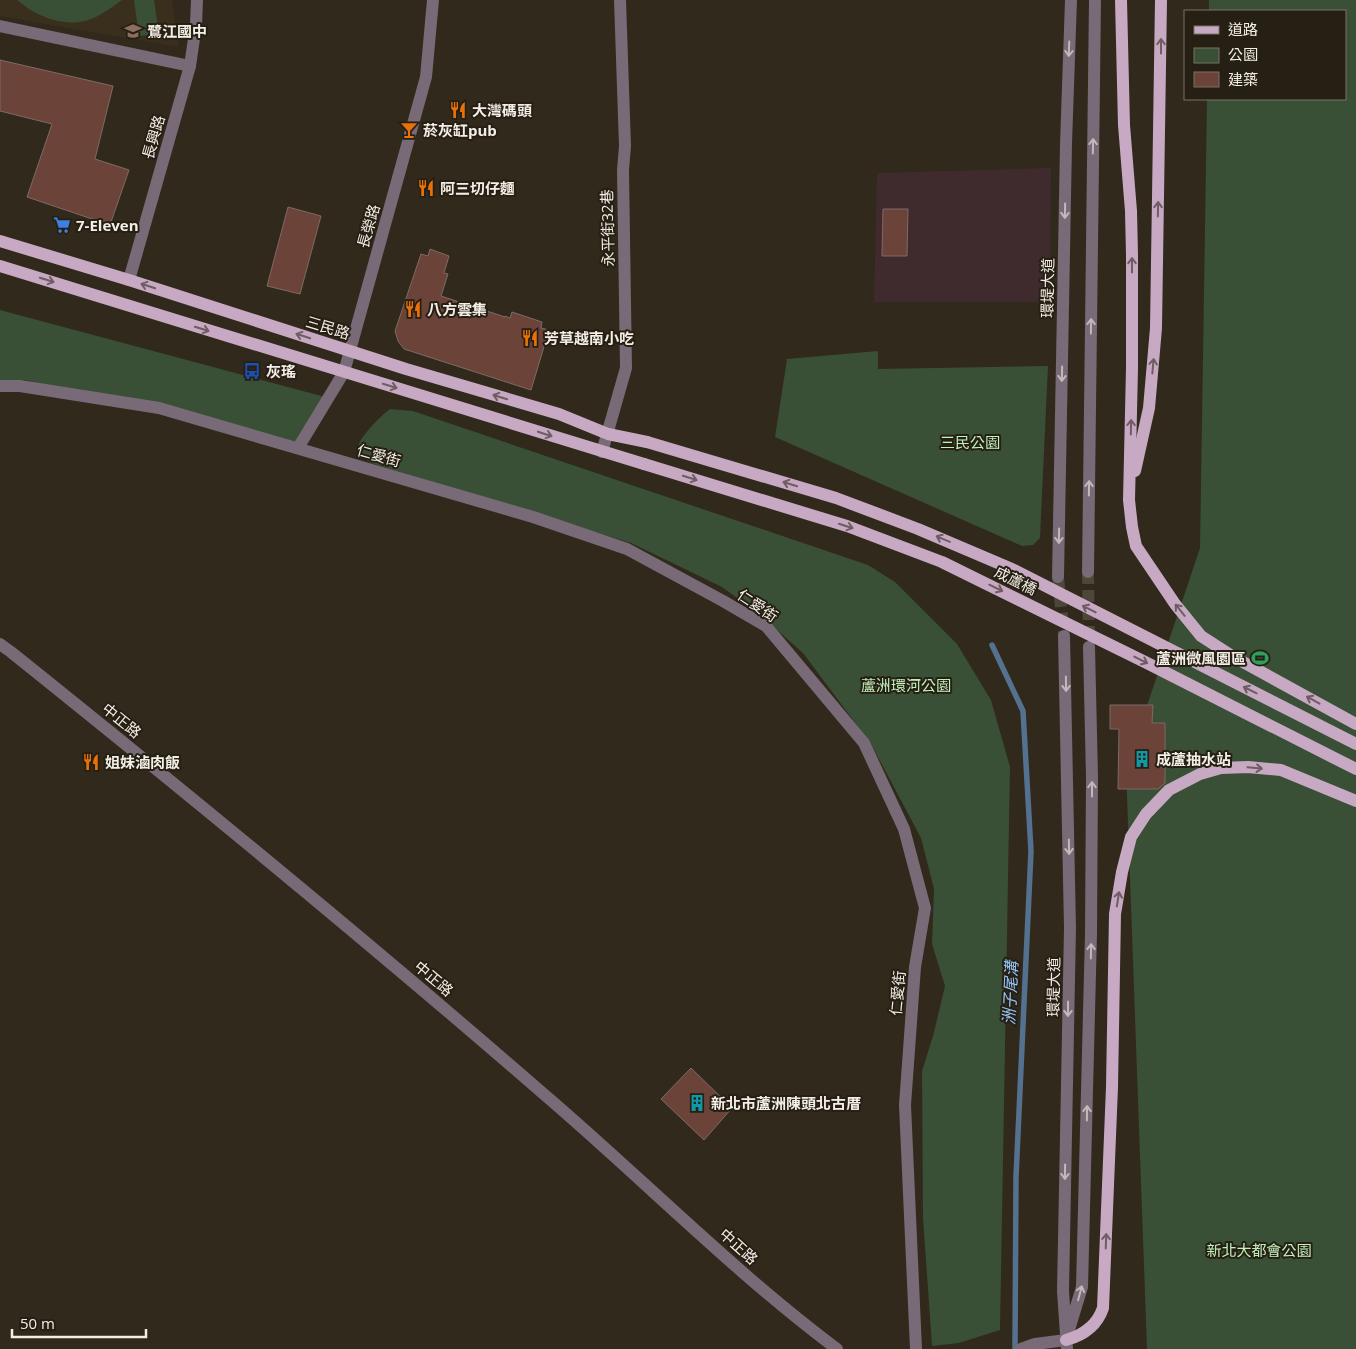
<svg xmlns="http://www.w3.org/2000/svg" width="1356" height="1349" font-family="'Open Sans','Noto Sans TC',sans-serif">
	<rect width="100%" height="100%" fill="#30291c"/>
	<path fill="#3f2b2e" d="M1051,168L1050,302H874L877,173Z"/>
	<path fill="#3a2f1c" d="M0,0H172L179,47L0,16Z"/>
	<g fill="#394f36">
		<path d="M17,0H122C114,6 105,12 96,17C69,30 38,18 17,0Z"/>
		<path d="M134,0H154L159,34L139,36Z"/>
		<path d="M1209,0H1356V1349H1147L1126,768L1200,548L1207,99H1345V11H1209Z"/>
		<path d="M0,310L329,398L298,448L141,405L25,380H0Z"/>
		<path d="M878,351V369L1048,366L1040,538L1033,545L1022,546L775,437L787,359Z"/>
		<path d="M390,409L413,411L868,565L895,582L957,644L991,700L1010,767L1000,1330L959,1343L932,1346L923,1218L922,1071L933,1036L945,986L932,944L934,889L921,838L871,744L803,653L760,615L722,587L631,543L371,463C352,451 357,443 370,428C376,421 382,415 390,409Z"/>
	</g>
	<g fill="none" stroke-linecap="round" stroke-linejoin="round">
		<path stroke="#557190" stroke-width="5.5" d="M992,645L1023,711L1031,851L1016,1177L1015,1349"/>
	</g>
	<g fill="#6b4338" stroke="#7d6b66">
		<path d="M0,60L113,86L95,159L129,170L110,225L27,197L52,124L0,111Z"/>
		<path d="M288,207L321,216L300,294L267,286Z"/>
		<path d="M883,209H908L907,256H882Z"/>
		<path d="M430,249L449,256L444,273L448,274L441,296L505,317V316L510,318L512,312L542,322L541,328L549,330L531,390L404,349L398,341L395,331L421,254L428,256Z"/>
		<path d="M1110,705H1153L1152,723H1165V783L1158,789H1118L1119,729H1110Z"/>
		<path d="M691,1068L732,1108L704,1140L661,1099Z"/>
	</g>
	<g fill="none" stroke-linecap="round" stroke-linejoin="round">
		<g stroke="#4d473a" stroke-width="12" stroke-dasharray="12 6" stroke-linecap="butt">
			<path d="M1088,572L1089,645"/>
			<path d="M1058,577L1064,636"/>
		</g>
		<g stroke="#786a76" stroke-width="12">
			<path d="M0,26L190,66"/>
			<path d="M129,280L190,66L196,25L197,0"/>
			<path d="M0,386H20L159,408L533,517L627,549L723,601L766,626L864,743L904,829L925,908L915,967L905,1105L916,1349"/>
			<path d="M298,448L344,372L426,77L433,0"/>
			<path d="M602,452L626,368L623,170L625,146L620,0"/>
			<path d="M1088,572L1095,0"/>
			<path d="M1058,577L1066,144L1071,0"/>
			<path d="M1064,636L1070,928L1063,1291L1067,1349"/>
			<path d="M0,644L11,652C192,797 371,944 546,1096C643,1179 734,1272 837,1349"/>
			<path d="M1068,1333L1082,1287L1091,934L1092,777L1089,647"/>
			<path d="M1021,1349L1035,1344L1066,1340"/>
		</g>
		<g stroke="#c7a9c3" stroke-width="12">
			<path d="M1121,0L1124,125L1131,211L1132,255V368L1129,500L1132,527L1136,546L1175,604L1201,636L1232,656L1356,724"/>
			<path d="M0,241L129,280L406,369L559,414L608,434L647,442"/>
			<path d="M0,266L644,464"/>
			<path d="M1135,471L1149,408L1156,328L1161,0"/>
			<path d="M1066,1340C1084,1335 1097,1326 1103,1308L1112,1087L1115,914L1122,872L1131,837L1146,814L1169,790L1200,774L1221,768L1248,767L1281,770L1356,801"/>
		</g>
		<g stroke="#c7a9c3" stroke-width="12">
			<path d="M647,442L836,498L918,529L1012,569L1356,744"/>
			<path d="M644,464L847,526L942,562L1145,662L1356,769"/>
		</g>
	</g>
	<defs><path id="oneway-shaft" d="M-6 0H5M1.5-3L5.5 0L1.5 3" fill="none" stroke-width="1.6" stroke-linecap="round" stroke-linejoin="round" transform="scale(1.25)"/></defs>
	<g stroke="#6e5d62">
		<use href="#oneway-shaft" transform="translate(1161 46) rotate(-90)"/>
		<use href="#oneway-shaft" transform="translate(1158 209) rotate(-89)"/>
		<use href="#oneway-shaft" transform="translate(1132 265) rotate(-90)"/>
		<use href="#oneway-shaft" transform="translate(47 280) rotate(17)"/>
		<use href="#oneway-shaft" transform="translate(148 286) rotate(-162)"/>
		<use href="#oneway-shaft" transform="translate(202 329) rotate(17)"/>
		<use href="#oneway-shaft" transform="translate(303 336) rotate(-162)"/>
		<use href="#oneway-shaft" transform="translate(1153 366) rotate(-85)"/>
		<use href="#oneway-shaft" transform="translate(390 386) rotate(17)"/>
		<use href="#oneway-shaft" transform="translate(500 397) rotate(-163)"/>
		<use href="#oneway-shaft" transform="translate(1131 427) rotate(-89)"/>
		<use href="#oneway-shaft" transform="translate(545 434) rotate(18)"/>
		<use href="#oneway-shaft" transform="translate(690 478) rotate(17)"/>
		<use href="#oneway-shaft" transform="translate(790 484) rotate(-163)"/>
		<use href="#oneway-shaft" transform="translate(846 526) rotate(18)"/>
		<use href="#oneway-shaft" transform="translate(943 539) rotate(-157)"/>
		<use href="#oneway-shaft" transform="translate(996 588) rotate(26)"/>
		<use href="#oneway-shaft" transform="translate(1089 609) rotate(-153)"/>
		<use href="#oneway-shaft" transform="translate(1180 610) rotate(-129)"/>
		<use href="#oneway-shaft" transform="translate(1141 660) rotate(27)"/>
		<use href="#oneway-shaft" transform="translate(1250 690) rotate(-154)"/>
		<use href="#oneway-shaft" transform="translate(1313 700) rotate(-151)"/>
		<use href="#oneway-shaft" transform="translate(1255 768) rotate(5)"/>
		<use href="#oneway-shaft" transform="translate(1118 899) rotate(-81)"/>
		<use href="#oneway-shaft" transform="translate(1106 1241) rotate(-88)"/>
	</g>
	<g stroke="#c2b9b9">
		<use href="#oneway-shaft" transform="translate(1069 49) rotate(92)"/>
		<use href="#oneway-shaft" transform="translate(1093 146) rotate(-89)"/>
		<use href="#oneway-shaft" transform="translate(1065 211) rotate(91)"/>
		<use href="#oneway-shaft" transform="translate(1091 326) rotate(-89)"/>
		<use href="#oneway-shaft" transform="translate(1062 374) rotate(91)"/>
		<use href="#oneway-shaft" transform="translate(1089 488) rotate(-89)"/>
		<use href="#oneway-shaft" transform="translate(1059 536) rotate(91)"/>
		<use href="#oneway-shaft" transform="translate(1066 684) rotate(89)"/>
		<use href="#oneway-shaft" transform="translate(1092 789) rotate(-90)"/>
		<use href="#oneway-shaft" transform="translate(1069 847) rotate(89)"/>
		<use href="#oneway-shaft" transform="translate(1091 951) rotate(-89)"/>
		<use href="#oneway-shaft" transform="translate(1068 1009) rotate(91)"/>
		<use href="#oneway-shaft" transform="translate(1087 1113) rotate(-89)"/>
		<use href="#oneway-shaft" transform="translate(1065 1172) rotate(91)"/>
		<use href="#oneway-shaft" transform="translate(1080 1293) rotate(-75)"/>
	</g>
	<defs>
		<g id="school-bare" transform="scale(1.35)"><path d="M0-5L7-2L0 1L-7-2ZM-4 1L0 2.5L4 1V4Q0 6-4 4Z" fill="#8d6e63" stroke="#261f13" stroke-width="2.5" paint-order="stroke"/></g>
		<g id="restaurant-bare" transform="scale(1.35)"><path d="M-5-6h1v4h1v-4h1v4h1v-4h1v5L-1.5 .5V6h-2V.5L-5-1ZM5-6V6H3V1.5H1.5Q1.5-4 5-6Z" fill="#e8710a" stroke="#261f13" stroke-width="2.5" paint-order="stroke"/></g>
		<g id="bar-bare" transform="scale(1.35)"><path d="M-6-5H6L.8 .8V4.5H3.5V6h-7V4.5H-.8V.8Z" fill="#e8710a" stroke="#261f13" stroke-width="2.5" paint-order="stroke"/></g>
		<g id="supermarket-bare" transform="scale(1.35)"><path d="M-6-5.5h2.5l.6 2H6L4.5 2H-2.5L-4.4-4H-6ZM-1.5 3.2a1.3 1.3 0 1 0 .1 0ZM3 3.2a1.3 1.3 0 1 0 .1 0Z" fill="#3f7fe0" stroke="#261f13" stroke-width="2.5" paint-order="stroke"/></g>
		<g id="bus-bare" transform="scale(1.35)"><path d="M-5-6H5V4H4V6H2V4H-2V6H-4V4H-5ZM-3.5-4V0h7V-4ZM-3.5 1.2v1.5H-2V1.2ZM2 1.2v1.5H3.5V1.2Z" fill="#1a4fb4" stroke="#261f13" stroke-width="2.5" paint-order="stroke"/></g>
		<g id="stadium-bare" transform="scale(1.35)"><path d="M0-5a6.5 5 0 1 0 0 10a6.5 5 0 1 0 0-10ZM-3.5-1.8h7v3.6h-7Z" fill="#2e9e5b" stroke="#261f13" stroke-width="2.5" paint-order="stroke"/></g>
		<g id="building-bare" transform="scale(1.35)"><path d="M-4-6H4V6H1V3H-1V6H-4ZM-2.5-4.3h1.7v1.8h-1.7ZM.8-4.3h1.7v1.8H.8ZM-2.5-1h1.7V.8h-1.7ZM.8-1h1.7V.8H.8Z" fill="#0f9aa8" stroke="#261f13" stroke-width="2.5" paint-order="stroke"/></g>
	</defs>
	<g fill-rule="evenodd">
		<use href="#school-bare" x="133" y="31"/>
		<use href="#restaurant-bare" x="458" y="110"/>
		<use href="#bar-bare" x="409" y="130"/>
		<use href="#restaurant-bare" x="426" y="188"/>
		<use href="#supermarket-bare" x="62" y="225"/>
		<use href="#restaurant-bare" x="413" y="309"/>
		<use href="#restaurant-bare" x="530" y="338"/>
		<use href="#bus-bare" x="252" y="371"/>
		<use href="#stadium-bare" x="1260" y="658"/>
		<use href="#building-bare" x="1142" y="759"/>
		<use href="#restaurant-bare" x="91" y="762"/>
		<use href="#building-bare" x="697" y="1103"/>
	</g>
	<g text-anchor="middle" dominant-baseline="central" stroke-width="4" stroke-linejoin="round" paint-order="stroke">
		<g font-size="15" font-weight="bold" fill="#f3eee6" stroke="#261f13" text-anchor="start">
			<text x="147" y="31">鷺江國中</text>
			<text x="472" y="110">大灣碼頭</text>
			<text x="423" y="130">菸灰缸pub</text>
			<text x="440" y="188">阿三切仔麵</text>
			<text x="76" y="225">7-Eleven</text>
			<text x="427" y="309">八方雲集</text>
			<text x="544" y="338">芳草越南小吃</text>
			<text x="266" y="371">灰瑤</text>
			<text x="1246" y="658" text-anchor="end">蘆洲微風園區</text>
			<text x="1156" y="759">成蘆抽水站</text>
			<text x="105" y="762">姐妹滷肉飯</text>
			<text x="711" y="1103">新北市蘆洲陳頭北古厝</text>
		</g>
		<g font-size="15" fill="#f3eee6" stroke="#261f13">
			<text transform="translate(153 137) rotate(-74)">長興路</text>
			<text transform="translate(368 226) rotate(-74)">長榮路</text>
			<text transform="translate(607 228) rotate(-91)">永平街32巷</text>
			<text transform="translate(1047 288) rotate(-89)">環堤大道</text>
			<text transform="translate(328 327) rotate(17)">三民路</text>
			<text transform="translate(379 455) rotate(16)">仁愛街</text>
			<text transform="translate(1016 580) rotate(26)">成蘆橋</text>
			<text transform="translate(758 605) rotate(34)">仁愛街</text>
			<text transform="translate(122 720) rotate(39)">中正路</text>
			<text transform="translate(434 978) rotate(40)">中正路</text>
			<text transform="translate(1053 987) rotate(-89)">環堤大道</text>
			<text transform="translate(897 993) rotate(-85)">仁愛街</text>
			<text transform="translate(739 1246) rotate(42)">中正路</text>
		</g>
		<g font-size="15" fill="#c1f1bb" stroke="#261f13">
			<text x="970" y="442">三民公園</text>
			<text x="906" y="685">蘆洲環河公園</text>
			<text x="1259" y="1250">新北大都會公園</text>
		</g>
		<g font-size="16" font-style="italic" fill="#96c5f8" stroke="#261f13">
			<text transform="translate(1010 993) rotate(-87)">洲子尾溝</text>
		</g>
	</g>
	<rect x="1184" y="10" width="162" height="90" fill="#261f13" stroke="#787267"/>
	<rect x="1194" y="26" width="25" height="8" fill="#c7a9c3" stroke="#787267"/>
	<text x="1228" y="35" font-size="15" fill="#f3eee6">道路</text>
	<rect x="1194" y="48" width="25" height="15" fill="#394f36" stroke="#787267"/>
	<text x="1228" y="60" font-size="15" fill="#f3eee6">公園</text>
	<rect x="1194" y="72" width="25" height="15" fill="#6b4338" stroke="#787267"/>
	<text x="1228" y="85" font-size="15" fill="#f3eee6">建築</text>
	<path d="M12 1329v8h134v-8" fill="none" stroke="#f3eee6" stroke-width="2.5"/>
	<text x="20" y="1329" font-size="15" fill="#f3eee6" stroke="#261f13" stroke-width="4" paint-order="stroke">50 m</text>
</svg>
